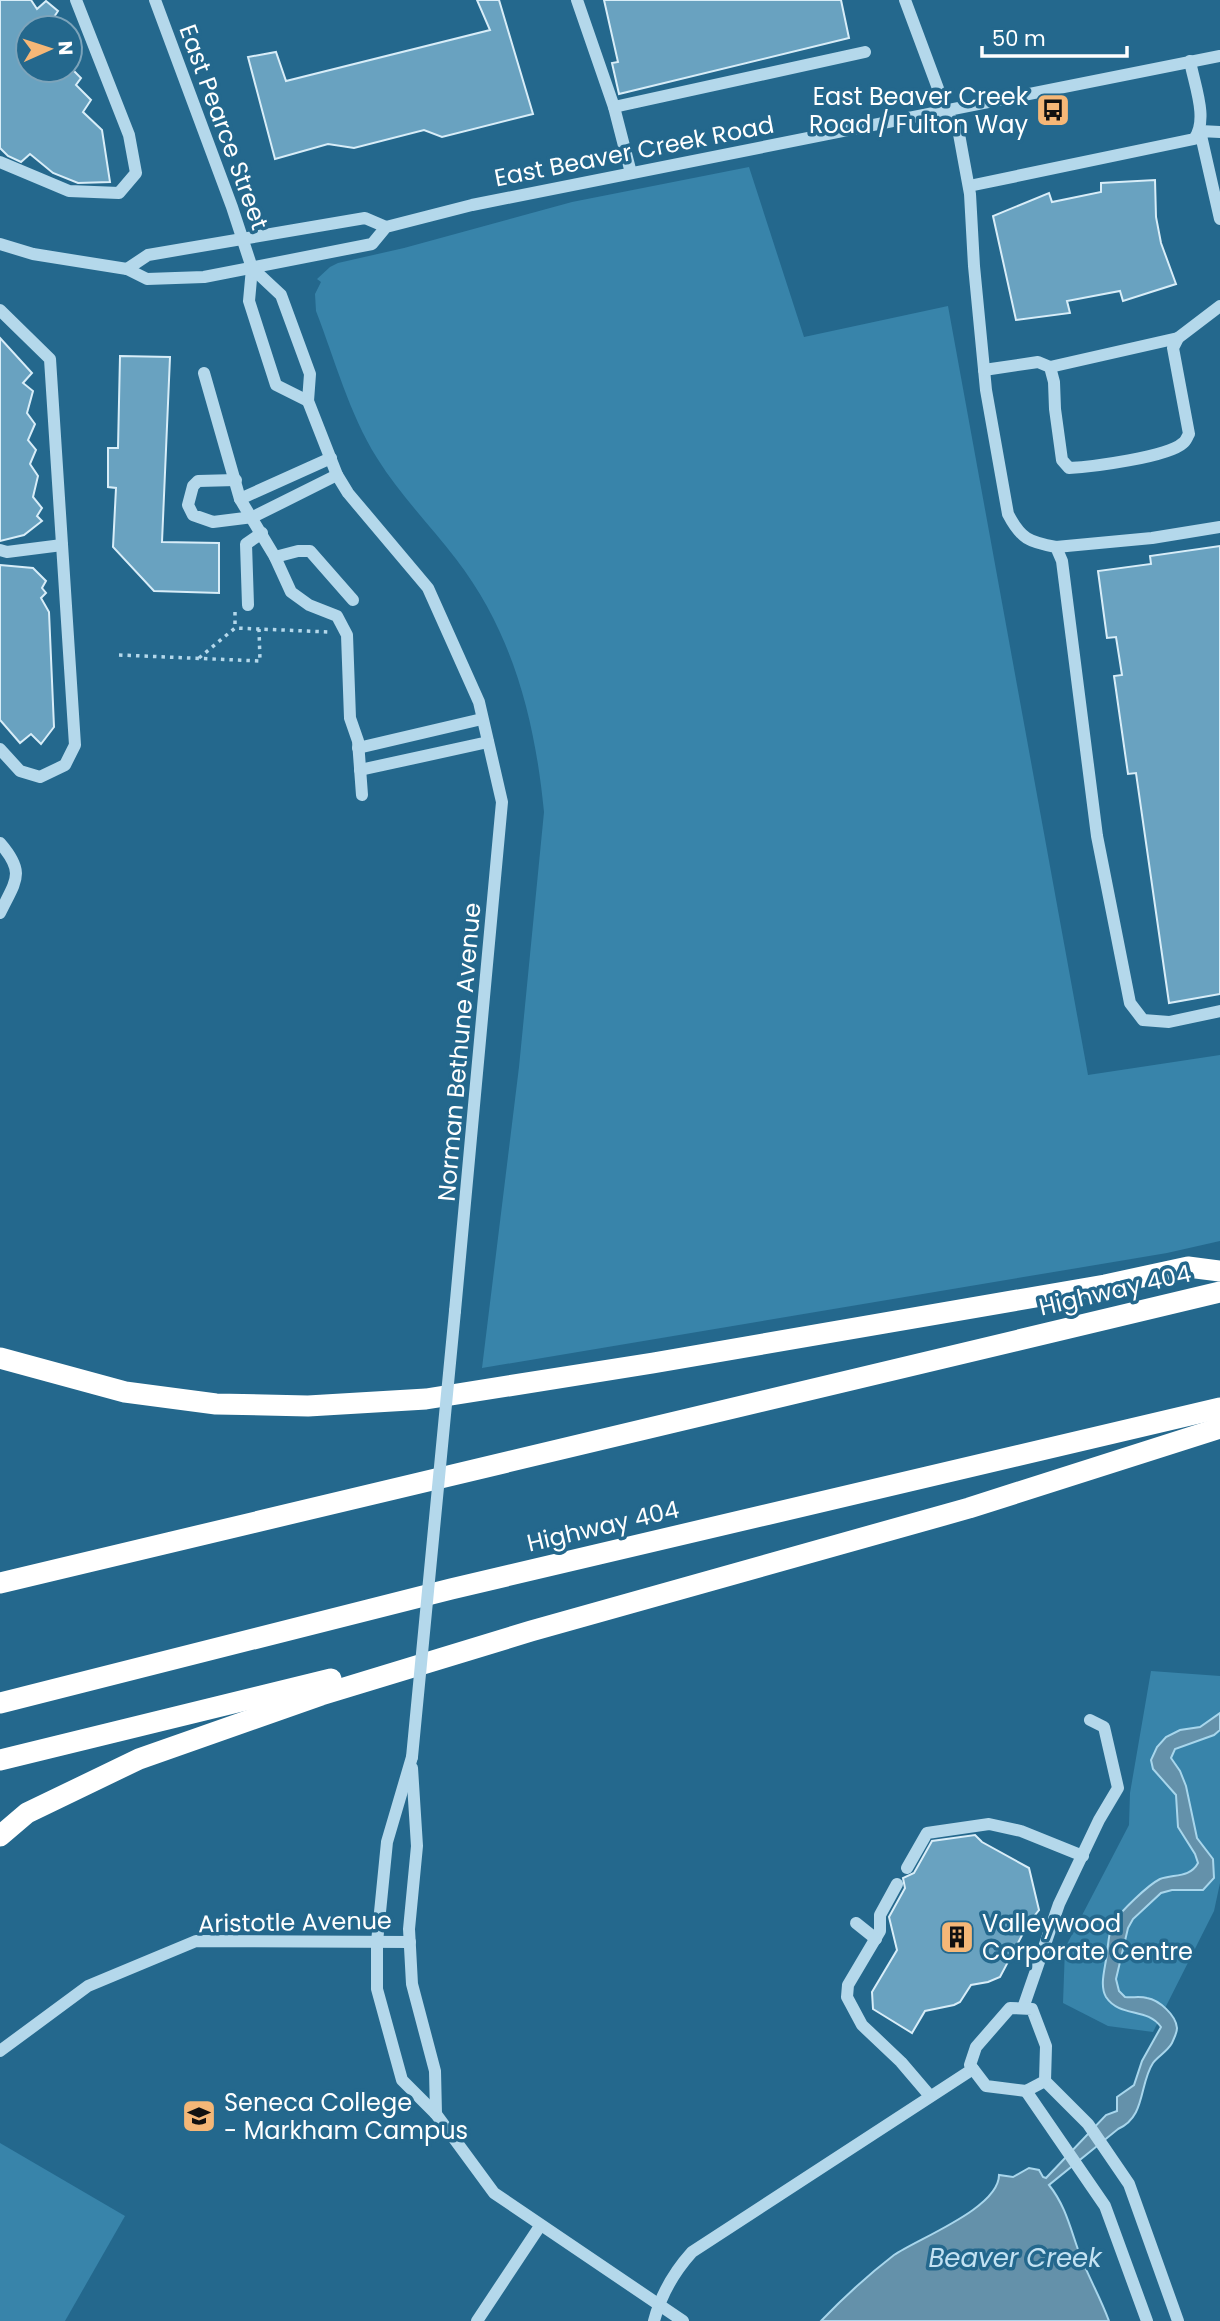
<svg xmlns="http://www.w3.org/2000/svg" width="1220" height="2321" font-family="Poppins,sans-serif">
	<rect width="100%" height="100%" fill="#24688d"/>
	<g fill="#3884aa">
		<path d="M749,167L804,337L948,306L1088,1075L1220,1055V1241L1167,1253L482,1368L519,1067L544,812C535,720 513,633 456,559C430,525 400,495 377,458C349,413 335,360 316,311L315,294L321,282L317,279L330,267L338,263L404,248L572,202Z"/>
		<path d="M1151,1671L1220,1676V1883L1214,1911L1153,2032L1108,2026L1063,2003L1065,1948L1129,1825L1130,1793Z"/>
		<path d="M0,2143L125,2216L65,2321H0Z"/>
	</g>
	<path fill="#6491aa" stroke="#a8d6ec" stroke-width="2" d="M1220,1713V1730L1214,1735L1175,1749L1171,1758L1180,1771L1186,1786L1197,1838L1213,1859L1214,1878L1203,1890H1172L1161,1893L1133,1919L1128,1928L1116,1979L1119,1991L1125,1997C1132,1998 1140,1996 1147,1998C1159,2000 1176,2015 1177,2028C1177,2033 1174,2038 1172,2043C1167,2052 1158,2056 1153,2063C1139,2084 1146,2117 1118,2129L1049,2185C1066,2206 1071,2231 1080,2255C1089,2278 1101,2299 1109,2321H821C844,2297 868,2275 894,2255C919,2238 999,2208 999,2175L1013,2177L1029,2168L1039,2170L1043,2177L1046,2178L1106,2115L1117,2111V2097L1134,2085L1142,2061L1161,2027C1147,2007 1120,2018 1106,1997C1100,1987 1104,1972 1106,1960C1108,1950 1108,1932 1113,1923C1121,1911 1148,1885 1160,1879C1174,1874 1190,1878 1198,1863L1195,1854L1178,1827L1176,1795L1153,1769L1151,1760L1157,1747L1166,1737L1180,1730L1200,1727Z"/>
	<g fill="#69a2c0" stroke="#d8edf8" stroke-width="2">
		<path d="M0,0H31L37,9L46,1L58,11L54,17L66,28H28V70H73L81,78L76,85L91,100L83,112L102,130L110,182L78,183L53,173L30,154L21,162L8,156L0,148Z"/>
		<path d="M477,0H499L533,114L442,137L424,130L354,148L328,144L275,159L248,57L276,52L286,81L490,30Z"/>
		<path d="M604,0H841L849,38L619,94L612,63L618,62Z"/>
		<path d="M1155,180L1156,217L1161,243L1176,284L1123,301L1120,291L1067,301L1070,313L1016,320L993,216L1049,193L1052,202L1101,192V183Z"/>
		<path d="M0,338L32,373L23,383L33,391L27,413L35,424L28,440L36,450L30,464L38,476L33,497L42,508L37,516L42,521L24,535L0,541Z"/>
		<path d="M120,356L170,357L162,542L219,543V593L154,591L113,547L116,488L108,487V448H118Z"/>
		<path d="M1220,546V994L1169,1003L1136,773L1128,774L1114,676L1122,675L1116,637L1107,638L1098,571L1151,564L1150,556Z"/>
		<path d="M0,565L33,568L46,581L42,588L46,593L41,598L49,612L54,727L41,744L31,734L20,743L0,720Z"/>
		<path d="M975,1835L982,1842L1029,1868L1039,1910L1028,1924L1000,1977L988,1982L971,1985L960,2002L954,2005L925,2011L912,2033L873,2009L872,1992L897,1950L889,1917L905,1888L903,1878L914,1873L932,1841Z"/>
	</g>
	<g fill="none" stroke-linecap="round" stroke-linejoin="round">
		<g stroke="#b4d8eb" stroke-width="3.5" stroke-dasharray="3.5 5" stroke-linecap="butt">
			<path d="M235,612V628"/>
			<path d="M119,655L260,661L259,629L328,632"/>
			<path d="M199,658L235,628L259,629"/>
		</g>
		<g stroke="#b4d8eb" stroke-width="12">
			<path d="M155,0L232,207L252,268L249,301L276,385L308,401"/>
			<path d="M577,0L614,107"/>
			<path d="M905,0L946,110L959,134L963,156L970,194L974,266L986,390L1008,514C1021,539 1029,542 1056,547L1062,561L1097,836L1130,1003L1143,1020L1169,1022L1220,1011"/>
			<path d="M1220,132L1200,131L1220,219"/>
			<path d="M0,162L69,191L119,193L136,173L129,135L76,0"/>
			<path d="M631,173L614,107L865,52"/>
			<path d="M969,186L1194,139C1209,120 1194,84 1190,61"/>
			<path d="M0,244L33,254L127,269L147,279L204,277L372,244L386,227L472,205L1220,56"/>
			<path d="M252,268L281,295L310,374L308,401L337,475L348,493L428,588L479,702L502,802L455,1311"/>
			<path d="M127,269L148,255L365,218L386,227"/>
			<path d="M0,310L50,359L75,745L65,765L40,777L20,771L0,749"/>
			<path d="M1050,367L1178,338"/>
			<path d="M984,370L1038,362L1050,367L1054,382L1055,409L1062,460L1069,468C1091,467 1168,457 1183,443C1186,441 1187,437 1189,434L1173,348L1178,338L1220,306"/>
			<path d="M204,373L240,499L275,557L291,592L309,605L337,616L347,635L350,718L358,741L362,795"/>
			<path d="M236,480L198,481L193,486L188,505L193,515L213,522L253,517L337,475"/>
			<path d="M240,499L331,458"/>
			<path d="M1056,547L1152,538L1220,527"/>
			<path d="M0,550L7,552L62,545"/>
			<path d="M275,557L298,551H310L353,600"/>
			<path d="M248,605L246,544L262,533"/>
			<path d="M358,748L482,719"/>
			<path d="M360,770L488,742"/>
			<path d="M0,843C26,873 16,880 0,913"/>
			<path d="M412,1757L387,1842L377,1942V1989L402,2080L436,2114L494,2193L683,2321"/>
			<path d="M412,1768L417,1846L409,1929L412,1984L435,2071L436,2114"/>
			<path d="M907,1868L927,1833L989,1824L1021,1831L1083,1856"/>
			<path d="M897,1884L880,1915V1931L848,1985L847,1997L862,2025L901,2062L930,2096"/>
			<path d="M856,1923L876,1939"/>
			<path d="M1023,2008L1059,1904L1099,1820L1118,1788L1104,1727L1090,1720"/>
			<path d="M0,2051L88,1986L196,1941L410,1942"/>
			<path d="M1045,2081L1026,2091L986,2086L970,2065L976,2047L1010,2008L1032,2009L1046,2046L1045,2081L1088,2124L1129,2184L1178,2321"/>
			<path d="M1026,2091L1105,2206L1147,2321"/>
			<path d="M477,2321L540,2226"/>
			<path d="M654,2321C661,2294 674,2272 692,2252L973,2069"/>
		</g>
		<g stroke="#fff" stroke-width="21">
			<path d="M0,1358L125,1392L216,1404L308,1406L426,1399L653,1363L1105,1285L1188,1267L1220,1271"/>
			<path d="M0,1583L1220,1292"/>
			<path d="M0,1703L451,1589L1220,1408"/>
			<path d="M0,1760L331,1679"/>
			<path d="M0,1836L27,1813L139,1759L321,1695L531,1631L969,1508L1220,1428"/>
		</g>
		<path stroke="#b4d8eb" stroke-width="12" d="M412,1757L455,1311"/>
	</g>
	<defs>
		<g id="bus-square" transform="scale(1.75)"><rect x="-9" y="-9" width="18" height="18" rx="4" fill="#f5b777" stroke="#24688d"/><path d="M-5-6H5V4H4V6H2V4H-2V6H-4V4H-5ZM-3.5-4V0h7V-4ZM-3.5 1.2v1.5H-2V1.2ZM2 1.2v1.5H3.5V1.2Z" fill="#111"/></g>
		<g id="building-square" transform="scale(1.75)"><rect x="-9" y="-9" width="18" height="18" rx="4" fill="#f5b777" stroke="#24688d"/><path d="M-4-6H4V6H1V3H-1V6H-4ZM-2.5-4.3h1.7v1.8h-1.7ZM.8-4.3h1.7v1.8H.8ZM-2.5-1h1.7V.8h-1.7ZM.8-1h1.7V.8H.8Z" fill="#111"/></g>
		<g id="university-square" transform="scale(1.75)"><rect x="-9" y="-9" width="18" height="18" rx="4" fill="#f5b777" stroke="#24688d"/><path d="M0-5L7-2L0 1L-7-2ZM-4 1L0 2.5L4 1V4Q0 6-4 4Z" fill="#111"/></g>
	</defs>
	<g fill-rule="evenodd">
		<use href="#bus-square" x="1053" y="110"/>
		<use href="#building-square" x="957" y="1937"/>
		<use href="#university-square" x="199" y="2116"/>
	</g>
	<g text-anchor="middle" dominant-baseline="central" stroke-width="7" stroke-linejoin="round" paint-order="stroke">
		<g font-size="24" fill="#fff" stroke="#24688d" text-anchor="start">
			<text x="1028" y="96" text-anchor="end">East Beaver Creek<tspan x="1028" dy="28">Road / Fulton Way</tspan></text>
			<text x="982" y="1923">Valleywood<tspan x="982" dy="28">Corporate Centre</tspan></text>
			<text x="224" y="2102">Seneca College<tspan x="224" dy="28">- Markham Campus</tspan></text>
		</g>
		<g font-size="24" fill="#fff" stroke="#24688d">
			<text transform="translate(224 127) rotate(70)">East Pearce Street</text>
			<text transform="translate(634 151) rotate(-11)">East Beaver Creek Road</text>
			<text transform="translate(459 1052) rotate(-85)">Norman Bethune Avenue</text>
			<text transform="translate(1115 1290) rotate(-13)">Highway 404</text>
			<text transform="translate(603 1526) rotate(-13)">Highway 404</text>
			<text transform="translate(295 1922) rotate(-1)">Aristotle Avenue</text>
		</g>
		<g font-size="26" font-style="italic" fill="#c3e2f3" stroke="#24688d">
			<text x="1015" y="2258">Beaver Creek</text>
		</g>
	</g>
	<g transform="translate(49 49) rotate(87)"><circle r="33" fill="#24688d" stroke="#7ca4bb" stroke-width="2"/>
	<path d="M0-5L12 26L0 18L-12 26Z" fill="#f5b777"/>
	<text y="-10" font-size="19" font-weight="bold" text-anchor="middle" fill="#ffffff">N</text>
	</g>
	<path d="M982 46v10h145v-10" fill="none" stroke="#ffffff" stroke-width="3.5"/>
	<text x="992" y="46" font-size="21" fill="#ffffff" stroke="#24688d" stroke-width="5" paint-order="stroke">50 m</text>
</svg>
